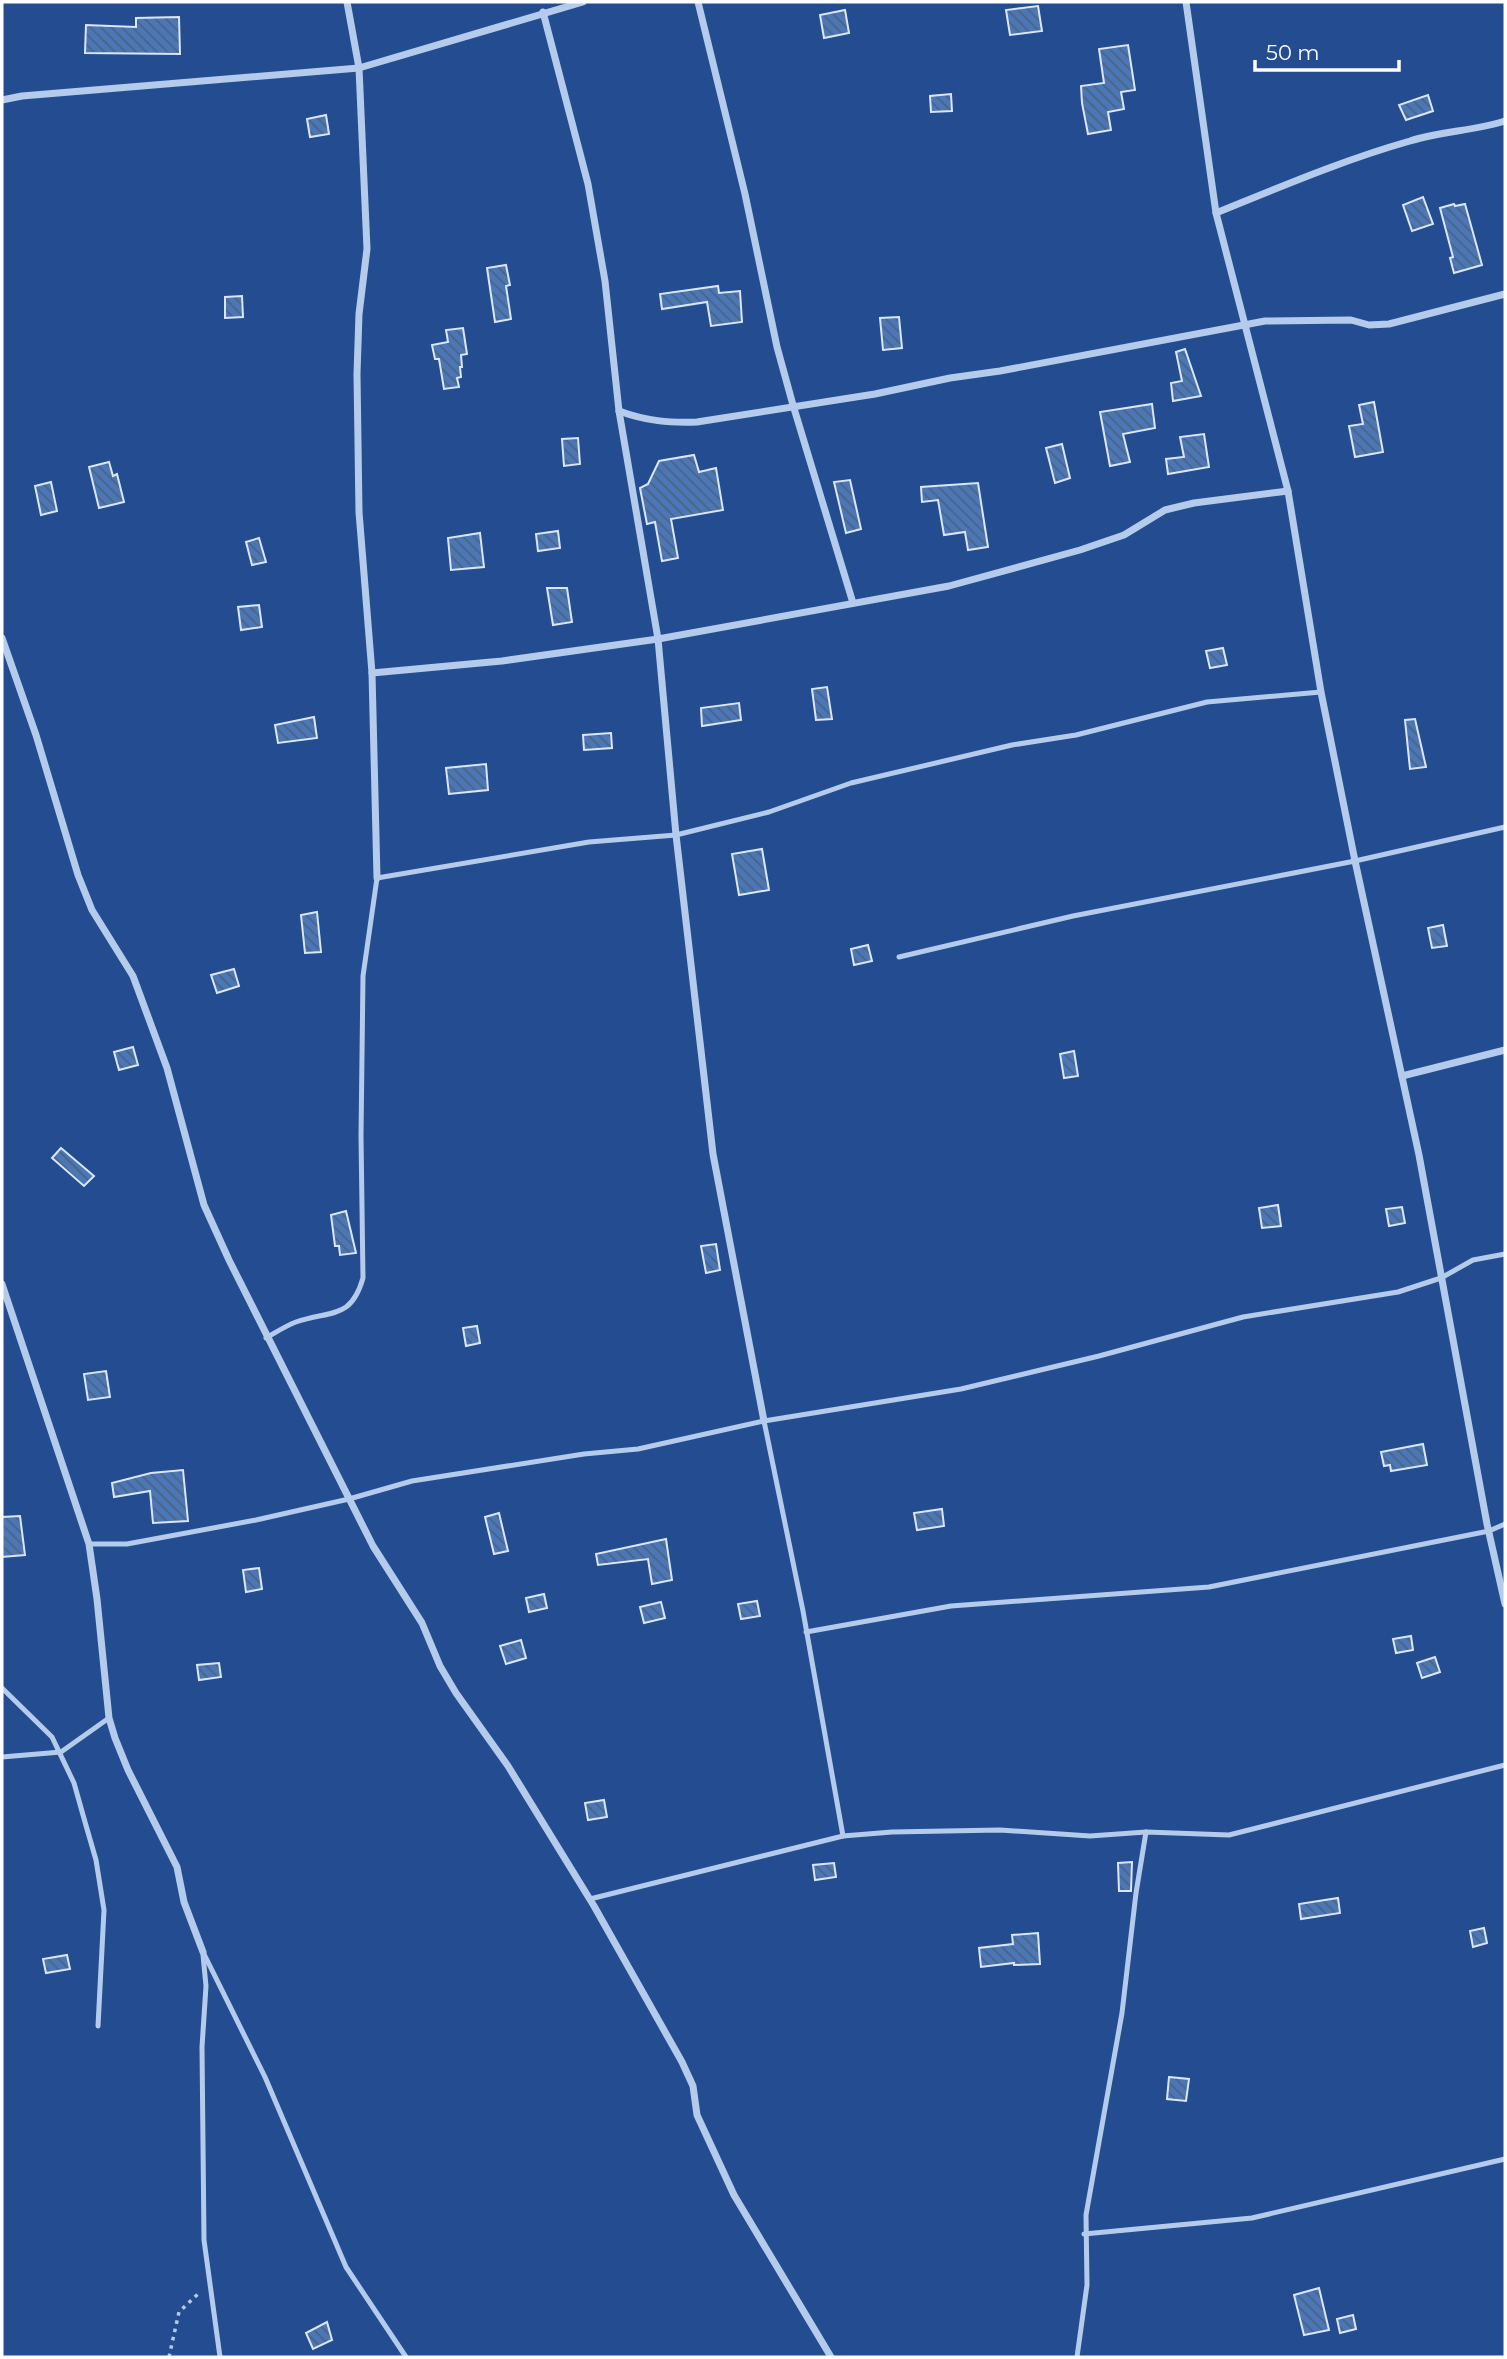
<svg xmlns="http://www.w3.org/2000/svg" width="1507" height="2359" font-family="Montserrat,sans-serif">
	<defs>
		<pattern id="building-back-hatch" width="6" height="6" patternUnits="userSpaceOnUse" patternTransform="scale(1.75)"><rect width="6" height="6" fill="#4b77b7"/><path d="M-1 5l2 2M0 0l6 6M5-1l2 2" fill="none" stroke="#4c6282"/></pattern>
	</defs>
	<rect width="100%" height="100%" fill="#234d90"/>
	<g fill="url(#building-back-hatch)" stroke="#dae6f9" stroke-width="2">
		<path d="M1038,6L1042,31L1010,35L1006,10Z"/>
		<path d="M845,10L849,33L824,38L820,15Z"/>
		<path d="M179,17L180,54L85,53L86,25L136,27V18Z"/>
		<path d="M1128,45L1135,90L1121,92L1124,109L1108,112L1111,130L1088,134L1082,103L1081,86L1104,83L1099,49Z"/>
		<path d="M951,94L952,111L931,112L930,96Z"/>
		<path d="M1428,95L1433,111L1406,120L1399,105Z"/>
		<path d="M326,115L329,134L310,137L307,119Z"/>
		<path d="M1423,197L1433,224L1412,231L1403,205Z"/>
		<path d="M1454,204L1455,206L1465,204L1482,265L1454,273L1450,258L1453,257L1440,208Z"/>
		<path d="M506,265L510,285L506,286L511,319L495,322L487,268Z"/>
		<path d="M718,286L719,293L740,291L742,322L711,326L707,302L662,309L660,294Z"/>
		<path d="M242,296L243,317L225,318V297Z"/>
		<path d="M899,317L902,348L883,350L880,318Z"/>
		<path d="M463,328L467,354L461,355L462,367H460L461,377L457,378L459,387L444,389L439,359H435L432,345L448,342L446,330Z"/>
		<path d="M1185,349L1201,396L1173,401L1171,383L1182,381L1176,352Z"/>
		<path d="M1374,402L1383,452L1355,457L1349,426L1363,424L1359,405Z"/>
		<path d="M1152,404L1155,428L1123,434L1130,462L1110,466L1100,412Z"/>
		<path d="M1204,434L1209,467L1168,474L1166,459L1184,457L1180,437Z"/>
		<path d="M578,438L580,464L564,466L562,439Z"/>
		<path d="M1062,444L1070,478L1055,483L1046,448Z"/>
		<path d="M694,455L699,472L716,468L723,510L671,519L678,558L662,561L655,522L647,524L640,488L648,484L659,461Z"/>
		<path d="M109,462L113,476L117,474L124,502L99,508L89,467Z"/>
		<path d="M850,480L861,529L846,533L834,482Z"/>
		<path d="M51,482L57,511L41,515L35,486Z"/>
		<path d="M978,483L988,547L968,550L965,532L944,535L938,500L922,502L921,487Z"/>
		<path d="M558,531L560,548L538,551L536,534Z"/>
		<path d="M480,533L484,567L451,570L448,538Z"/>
		<path d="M259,538L266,562L252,565L246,542Z"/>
		<path d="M547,588H567L572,622L553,625Z"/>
		<path d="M259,605L262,627L241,630L238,607Z"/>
		<path d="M1223,648L1227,665L1210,668L1206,651Z"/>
		<path d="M827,687L832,719L816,720L812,689Z"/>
		<path d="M739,703L741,720L702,726L701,708Z"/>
		<path d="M314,717L317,738L278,743L275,725Z"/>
		<path d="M1415,719L1426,767L1410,769L1405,720Z"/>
		<path d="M611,733L612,748L584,750L583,735Z"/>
		<path d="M486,764L488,790L449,794L446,768Z"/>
		<path d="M762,849L769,890L739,895L732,854Z"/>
		<path d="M317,912L321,952L305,953L301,915Z"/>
		<path d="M1443,925L1447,946L1432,948L1428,928Z"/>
		<path d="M868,945L872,961L854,965L851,949Z"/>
		<path d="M234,969L239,986L217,993L211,975Z"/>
		<path d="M133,1047L138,1065L119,1070L114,1052Z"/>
		<path d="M1074,1051L1078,1076L1064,1078L1060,1054Z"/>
		<path d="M61,1148L94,1176L84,1186L52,1158Z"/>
		<path d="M1278,1205L1281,1226L1262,1228L1259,1208Z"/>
		<path d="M1402,1207L1405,1223L1389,1226L1386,1209Z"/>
		<path d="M346,1211L356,1253L340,1255L339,1246H335L331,1215Z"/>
		<path d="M716,1244L720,1270L706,1273L701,1246Z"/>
		<path d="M477,1326L480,1343L466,1346L463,1328Z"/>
		<path d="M106,1371L110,1397L88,1400L84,1374Z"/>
		<path d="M1423,1444L1427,1465L1391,1471L1390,1465L1384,1466L1381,1452Z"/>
		<path d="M183,1470L188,1521L153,1523L150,1491L114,1497L112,1483L151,1473Z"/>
		<path d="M942,1509L944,1526L917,1530L914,1513Z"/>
		<path d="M499,1513L508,1551L494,1554L485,1517Z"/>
		<path d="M20,1516L25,1555L2,1557V1517Z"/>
		<path d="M666,1539L672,1580L652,1584L648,1559L598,1565L596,1554Z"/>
		<path d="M259,1568L262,1589L246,1592L243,1570Z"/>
		<path d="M544,1594L547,1608L529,1612L526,1598Z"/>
		<path d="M757,1601L760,1616L741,1619L738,1604Z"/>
		<path d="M661,1602L665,1618L644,1623L640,1607Z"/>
		<path d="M1411,1636L1413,1650L1396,1653L1393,1639Z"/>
		<path d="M521,1640L526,1658L506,1664L500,1646Z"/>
		<path d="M1435,1657L1440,1672L1422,1678L1417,1663Z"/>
		<path d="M219,1663L221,1677L199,1680L197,1665Z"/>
		<path d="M604,1800L607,1817L588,1820L585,1803Z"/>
		<path d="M1132,1862L1131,1891H1119L1118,1863Z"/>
		<path d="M834,1863L836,1877L815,1880L813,1865Z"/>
		<path d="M1338,1898L1340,1913L1301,1919L1299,1904Z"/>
		<path d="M1484,1928L1487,1943L1473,1947L1470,1931Z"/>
		<path d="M1038,1933L1040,1964L1014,1965V1963L981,1967L979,1948L1013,1944L1012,1935Z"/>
		<path d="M67,1955L70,1969L46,1973L43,1959Z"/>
		<path d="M1169,2077L1189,2079L1186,2101L1167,2099Z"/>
		<path d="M1319,2288L1329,2330L1304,2335L1294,2295Z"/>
		<path d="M1353,2315L1356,2329L1340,2333L1337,2319Z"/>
		<path d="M327,2322L332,2340L313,2349L306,2333Z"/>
	</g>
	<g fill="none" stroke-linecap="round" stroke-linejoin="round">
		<path stroke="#b4cbec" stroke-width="3.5" stroke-dasharray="3.5 5" stroke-linecap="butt" d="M169,2357L179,2312L200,2292"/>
		<g stroke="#b4cbec" stroke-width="5">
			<path d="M899,957L1073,916L1355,861L1505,827"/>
			<path d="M266,1338C275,1333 285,1326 296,1322C331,1310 351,1320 363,1278L361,1136L363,976L377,878L589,842L676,835L769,812L851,783L1012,745L1076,735L1207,702L1321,692"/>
			<path d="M764,1421L803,1611L843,1836"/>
			<path d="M89,1544H127L256,1520L349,1499L412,1481L584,1454L638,1449L764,1421L961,1389L1099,1356L1243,1317L1398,1292L1441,1278L1473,1260L1505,1254"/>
			<path d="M806,1632L951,1606L1209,1587L1489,1531L1505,1524"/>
			<path d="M2,1688L52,1737L74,1783L85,1822L96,1860L104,1910L98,2026"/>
			<path d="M2,1757L61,1752L109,1718"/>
			<path d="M590,1899L843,1836L892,1832L1000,1830L1090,1836L1146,1832L1229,1835L1505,1765"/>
			<path d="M203,1952L265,2077L346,2267L406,2357"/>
			<path d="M203,1955L206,1986L202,2047L204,2240L220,2357"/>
			<path d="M1084,2234L1252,2218L1505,2159"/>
			<path d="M1077,2357L1087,2285L1086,2215L1122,2013L1136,1893L1146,1832"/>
		</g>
		<g stroke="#b4cbec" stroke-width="7">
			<path d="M347,2L359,68L367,249L359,314L357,374L359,512L372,673L377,878"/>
			<path d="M698,2L745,194L777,347L793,405L853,603"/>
			<path d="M1186,2L1216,213L1288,491L1321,692L1355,861L1419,1155L1487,1524L1505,1604"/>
			<path d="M543,12L588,184L605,281L619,411L658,639L676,835L713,1154L764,1421"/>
			<path d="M2,100L22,96L359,68L583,2"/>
			<path d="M1216,213C1280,187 1343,160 1410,141C1441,131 1474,131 1505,121"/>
			<path d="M619,411C646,421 669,423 697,422L875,394L950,378L1000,371L1265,321L1351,320L1369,325L1389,324L1505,294"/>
			<path d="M2,638L36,735L78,875L92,910L133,976L167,1068L204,1205L229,1260L373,1546L422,1623L440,1666L456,1693L508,1766L594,1906L682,2062L693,2086L697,2115L734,2195L831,2357"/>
			<path d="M372,673L502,661L658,639L949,586L1080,550L1124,535L1165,510L1194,503L1288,491"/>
			<path d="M1402,1076L1505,1050"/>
			<path d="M2,1284L89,1544L97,1599L109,1718L115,1738L128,1770L177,1867L184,1902L203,1952"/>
		</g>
	</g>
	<rect width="1507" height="2359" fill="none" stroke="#ffffff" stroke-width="7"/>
	<path d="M1255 60v10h144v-10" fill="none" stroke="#ffffff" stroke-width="3.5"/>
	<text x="1266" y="60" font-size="21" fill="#ffffff" stroke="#234d90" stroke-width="5" paint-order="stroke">50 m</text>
</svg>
